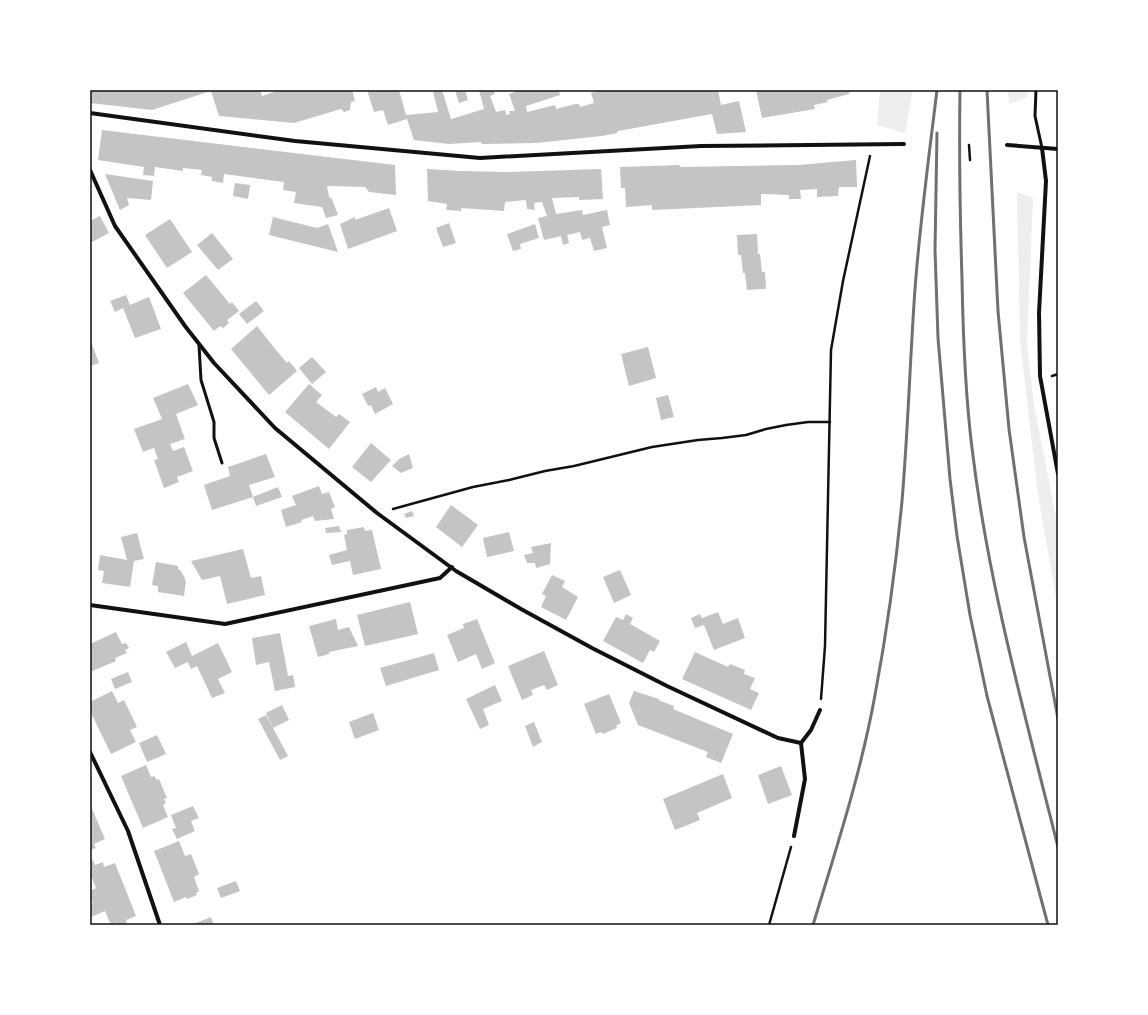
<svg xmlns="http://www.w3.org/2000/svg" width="1148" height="1015" font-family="Figtree,sans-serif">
	<rect width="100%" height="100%" fill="#fff"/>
	<g fill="#eee">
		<path d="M880,90H913L905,133L877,125Z"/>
		<path d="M1008,90H1028L1027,97L1009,104Z"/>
		<path d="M1017,192L1033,198L1027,344L1034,406L1058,527V609L1038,495L1020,340Z"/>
	</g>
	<g fill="#c4c4c4">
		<path d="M90,90H260L262,96L274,92L273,90H352L355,101L351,102L350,110L344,112L341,109L294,123L219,116L211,91L152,110L90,103Z"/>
		<path d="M367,90H399L406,115L438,112L433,92L442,90L451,119L484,109L479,90H493L495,94L490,96L496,112L505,110L506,115L510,114L509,111H515L509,94L521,90H559L560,95L526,106L527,112L555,105L556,109L575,104H579L580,107L594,103L591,93L604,90H718L721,105L739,101L746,132L717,134L712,114L618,131L617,133L602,136L536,143L482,144L481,142L449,144L414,140L407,119L388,125L383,110L374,112Z"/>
		<path d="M455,90H465L468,100L459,103Z"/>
		<path d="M756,90H853L854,91H850L849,94L827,100L828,102L814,105L815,109L762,118Z"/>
		<path d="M102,130L395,165L396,195L369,192L365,187L327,186L329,197L332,199L338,215L326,218L322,207L294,203L296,192L283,190L284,182L224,174L223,183L212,181V177L201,175L202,170L183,168V171L155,167L154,176L143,175L144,167L98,160Z"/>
		<path d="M856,160L857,187H839L838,196L817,197V189L800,190L801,199H789V195L761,194V205L652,210V205L626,207L625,188H621L620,167L679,165L680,167L798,165Z"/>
		<path d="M427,169L460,171L506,172L601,169L603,199L579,200V197L552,198L556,214L582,210L583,215L607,210L610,225L602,227L607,248L594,251L590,238L582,240L580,232L567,235L569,243L563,245L561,236L544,240L538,218L547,216L542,202L534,203L535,210L527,209L526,200L505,202L504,211L461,208V211L446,210L447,204L428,201Z"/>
		<path d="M105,174L153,181L151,200L127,198L129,205L120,210Z"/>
		<path d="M235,183L250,185L248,199L233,196Z"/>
		<path d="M389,208L397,231L348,249L340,224L355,217V220Z"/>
		<path d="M100,216L109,233L90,243V221Z"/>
		<path d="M273,217L317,228L328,224L338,252L269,235Z"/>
		<path d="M170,219L192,252L167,268L145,235Z"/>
		<path d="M449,223L456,243L443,247L436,228Z"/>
		<path d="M535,224L539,238L520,244L521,249L513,251L507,234Z"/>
		<path d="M212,233L233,259L218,270L197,245Z"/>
		<path d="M757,234L758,254H760L762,272H765L766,289L747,290L745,273H743L741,255H738L737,235Z"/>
		<path d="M206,275L230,304L232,302L239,311L227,320L229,323L223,328L220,326L214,331L183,293Z"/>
		<path d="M126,295L130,305L149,297L161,329L135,338L123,308L115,312L110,301Z"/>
		<path d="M256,301L264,311L247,324L239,314Z"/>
		<path d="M257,326L276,350L287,363L289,361L297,371L269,395L231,349Z"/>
		<path d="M90,339L99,363L90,366Z"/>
		<path d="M648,347L656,378L629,386L621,354Z"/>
		<path d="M312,357L326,372L312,384L299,368Z"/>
		<path d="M188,384L198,405L176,414L185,439L170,444L173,451L184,447L193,471L177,477L179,482L164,488L154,460L158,459L154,448L143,452L134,429L162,419L153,398Z"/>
		<path d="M309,384L322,395L316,402L336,417L339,414L350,422L329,449L285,412Z"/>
		<path d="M376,387L378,392L385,388L393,404L375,414L371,405L368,406L362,394Z"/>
		<path d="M668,395L674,417L661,420L656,398Z"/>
		<path d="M371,443L391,460L371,482L352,467Z"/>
		<path d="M266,454L275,477L249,485L253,497L212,510L204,485L230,476L228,467Z"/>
		<path d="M409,454L413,468L401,473L392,466L399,459Z"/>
		<path d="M319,486L322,494L329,492L335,507L331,509L334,519L315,521L313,516L301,520L302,522L286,527L281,510L296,505L292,496Z"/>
		<path d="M278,487L282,497L256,506L253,497Z"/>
		<path d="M451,505L478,525L462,547L436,527Z"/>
		<path d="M412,511L414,516L406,518L404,514Z"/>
		<path d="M339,526L341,532L326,533L325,528Z"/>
		<path d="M364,527L365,531L372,530L381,569L353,575L350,561L332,565L329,555L347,550L344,535L347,534V530Z"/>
		<path d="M509,532L514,551L487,557L483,538Z"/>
		<path d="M137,533L144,559L134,561L130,587L102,583L104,571L98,570L100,555L127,560L121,537Z"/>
		<path d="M551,543L550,564L536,568L535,563H527L524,555L533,553L531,547Z"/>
		<path d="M243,549L251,578L261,576L265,595L227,604L220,576L202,580L191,561Z"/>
		<path d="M156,562L178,566V569L180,570L185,578V581H186L184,596L158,592V586L152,585Z"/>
		<path d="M620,570L631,595L614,603L603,577Z"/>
		<path d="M552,575L565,581L562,587L578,597L566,620L541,607L546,596L542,594Z"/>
		<path d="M410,602L418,634L365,646L357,615Z"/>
		<path d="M718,612L723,624L738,618L745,638L714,650L704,625L695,628L691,618L700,614L702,618Z"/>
		<path d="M626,614L633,618L630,624L660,641L654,652L650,650L643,663L603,641L616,617L623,620Z"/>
		<path d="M336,619L338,630L349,627L358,646L329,652V654L318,657L309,626Z"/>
		<path d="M477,619L495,663L482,669L476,654L458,662L447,635L464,628L463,624Z"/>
		<path d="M116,632L122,644L126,643L129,648L125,650L127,653L115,658L116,661L90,672V644Z"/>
		<path d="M280,633L288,676L293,675L295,687L275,691L269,662L256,665L252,638Z"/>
		<path d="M186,642L192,656L218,643L232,672L218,679L225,693L212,698L197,666L191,669L188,662L175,668L166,652Z"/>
		<path d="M544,651L558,685L547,690L544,685L531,690L533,695L522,700L508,666Z"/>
		<path d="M695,652L728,667L730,664L745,670L744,674L755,678L750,689L759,693L751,710L682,679Z"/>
		<path d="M434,653L439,670L386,686L380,668Z"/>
		<path d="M128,672L132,682L115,689L111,679Z"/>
		<path d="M495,685L502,701L483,709L489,725L480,729L466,699Z"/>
		<path d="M112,691L118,703L124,700L137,727L130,730L136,742L111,754L92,715L90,708V702Z"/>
		<path d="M634,691L659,699L658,700L674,706L673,709L733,734L721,763L706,757L708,752L638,725L629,703Z"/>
		<path d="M609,694L621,723L616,726L617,728L603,734L601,732L596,734L584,704Z"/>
		<path d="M282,705L289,720L273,728L266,713Z"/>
		<path d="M373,713L379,730L355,739L349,722Z"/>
		<path d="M266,715L288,756L280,760L258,719Z"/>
		<path d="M534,722L542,742L533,747L525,726Z"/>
		<path d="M157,735L166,754L147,762L139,743Z"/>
		<path d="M146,765L151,777L154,776L157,780L159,779L167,798L164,799L166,803L163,805L168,817L143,828L121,776Z"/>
		<path d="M781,766L792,795L768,804L758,775Z"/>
		<path d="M723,774L732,798L697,813L700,820L675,830L663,799Z"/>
		<path d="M90,804L105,839L94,844L96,848L90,850Z"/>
		<path d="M193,806L199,818L191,821L195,831L177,839L172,829L176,828L171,815Z"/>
		<path d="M179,841L185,856L191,854L199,874L194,877L199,891L196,893L197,895L187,899L186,897L174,902L154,851Z"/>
		<path d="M93,860L95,865L103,862L104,867L115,863L136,916L126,920L127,924L118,925V923L111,925L105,911L91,917L90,905L93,903L90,897V891L96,888L92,878L90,879V861Z"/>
		<path d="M236,881L240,891L221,898L217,888Z"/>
		<path d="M211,917L214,925H191Z"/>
	</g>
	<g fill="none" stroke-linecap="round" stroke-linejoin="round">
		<g stroke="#111" stroke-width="2.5">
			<path d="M969,145L970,160"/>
			<path d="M1052,376L1058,374"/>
			<path d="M393,509L473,487L509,480L545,471L574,466L652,447L698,440L722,438L746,435L766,429L786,425L808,422H830"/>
			<path d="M821,699L825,646L831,350L843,281L870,156"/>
			<path d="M769,925L791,847"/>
		</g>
		<g stroke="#111" stroke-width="3">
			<path d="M1036,90L1035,116L1042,148"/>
			<path d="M199,345L201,380L214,422V438L222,463"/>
		</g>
		<g stroke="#111" stroke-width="4">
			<path d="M90,113L295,141L480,158L701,146L904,144"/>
			<path d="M1007,145L1058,149"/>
			<path d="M1042,148L1046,181L1039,313L1040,376L1058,474"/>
			<path d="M90,170L115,226L185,326L214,363L275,428L377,513L456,571L521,609L592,648L667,686L778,738L801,743"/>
			<path d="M90,605L225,624L440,578L452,567"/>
			<path d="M90,752L128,831L160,925"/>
			<path d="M794,836L805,779L801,743L811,730L820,710"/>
		</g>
		<g stroke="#707070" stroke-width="3">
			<path d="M960,90C959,153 960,216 962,279C963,335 965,392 972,448C988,583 1025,715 1058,847"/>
			<path d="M987,90L998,311L1009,429L1024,537L1058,719"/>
			<path d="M937,133L935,250L938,338L950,479L957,536L970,615L987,696L1048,925"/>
			<path d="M813,925C836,849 861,773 875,695C887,631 896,566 902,501C908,431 910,359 915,289C920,222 929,156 937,90"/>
		</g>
	</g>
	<rect width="1148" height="1015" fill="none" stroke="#ffffff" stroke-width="182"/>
	<rect x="91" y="91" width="966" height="833" fill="none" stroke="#111" stroke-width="1.5"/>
</svg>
